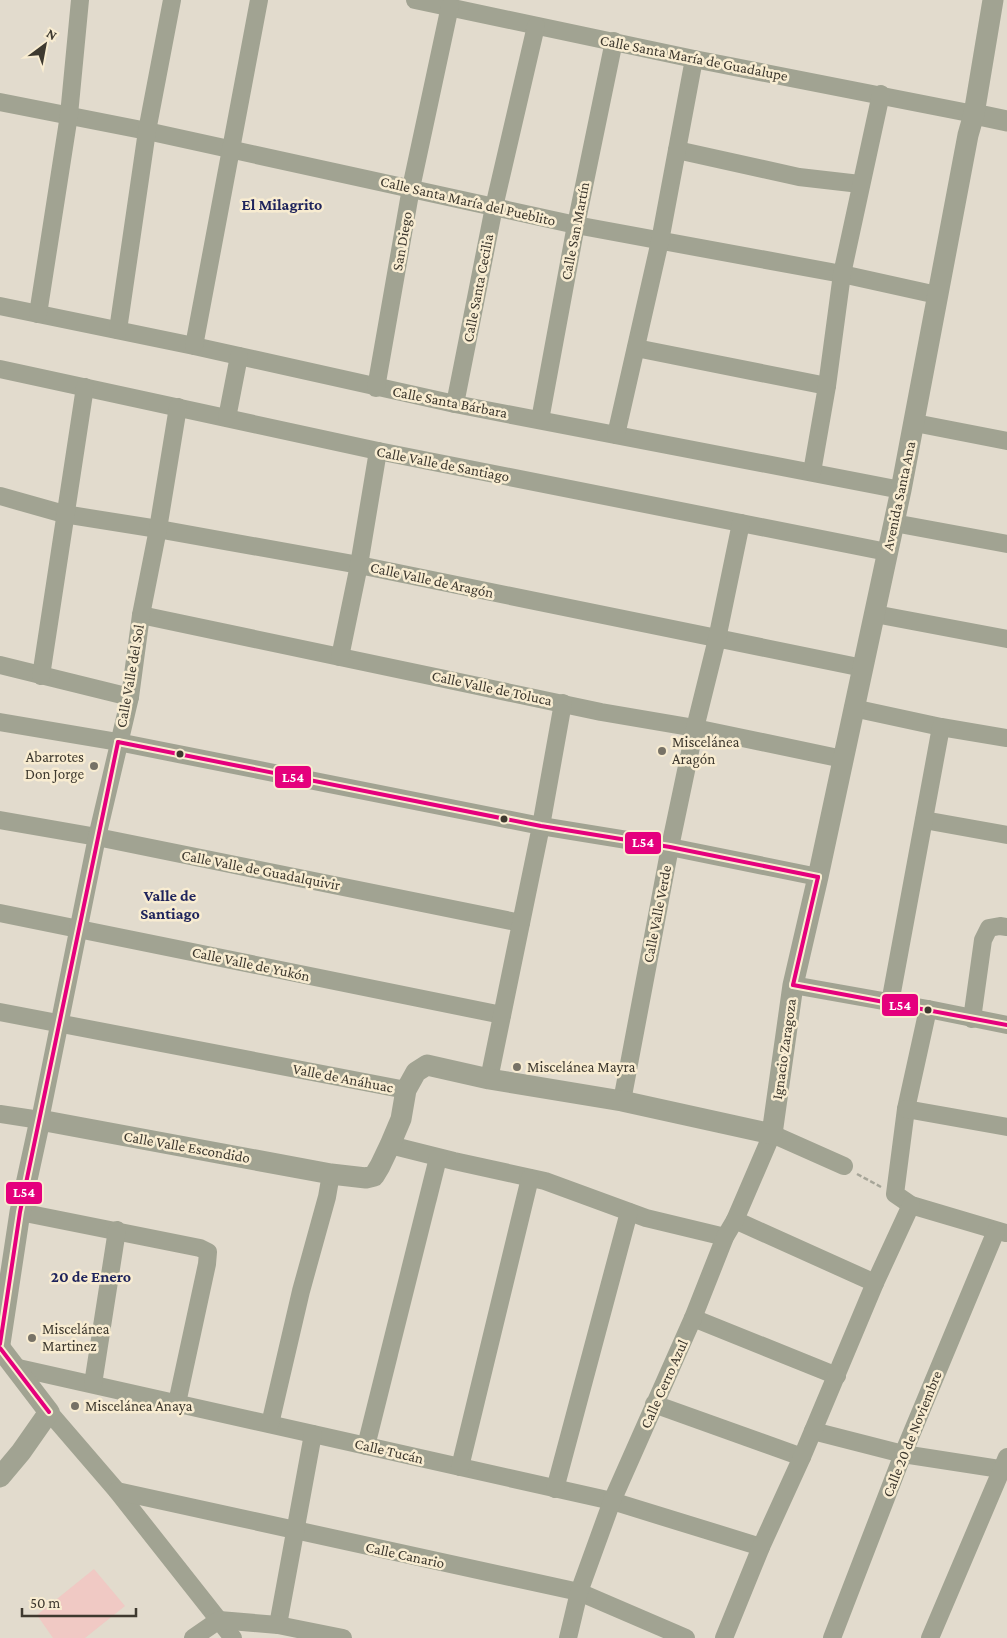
<svg xmlns="http://www.w3.org/2000/svg" width="1007" height="1638" font-family="'Crimson Pro',serif">
	<rect width="100%" height="100%" fill="#e2dbcd"/>
	<path fill="#f0c9c4" d="M94,1569L125,1606L85,1638H53L37,1615Z"/>
	<g fill="none" stroke-linecap="round" stroke-linejoin="round">
		<path stroke="#a6a598" stroke-width="2.5" stroke-dasharray="5 2.5" stroke-linecap="butt" d="M857,1174L881,1187"/>
		<g stroke="#a1a392" stroke-width="18">
			<path d="M415,0L694,59L974,114"/>
			<path d="M0,102L147,131L576,225L842,274L937,295"/>
			<path d="M677,150L799,177L860,184"/>
			<path d="M0,306L194,346L455,404L901,490"/>
			<path d="M38,314L69,115L80,0"/>
			<path d="M118,330L147,131L172,0"/>
			<path d="M194,346L259,0"/>
			<path d="M636,348L827,386"/>
			<path d="M0,369L378,451L887,552"/>
			<path d="M376,388L411,188L450,6"/>
			<path d="M455,404L494,207L536,26"/>
			<path d="M227,418L239,356"/>
			<path d="M540,420L576,225L614,41"/>
			<path d="M915,423L1007,441"/>
			<path d="M616,435L660,241L694,59"/>
			<path d="M812,472L827,386L842,274L881,94"/>
			<path d="M0,496L64,514L158,529L359,565L863,668"/>
			<path d="M894,523L1007,544"/>
			<path d="M875,614L1007,639"/>
			<path d="M141,615L601,712L695,728L843,759"/>
			<path d="M340,657L359,565L378,451"/>
			<path d="M0,665L130,697"/>
			<path d="M41,676L85,387"/>
			<path d="M853,708L941,727L1007,738"/>
			<path d="M0,722L118,742L541,826L670,847L818,877"/>
			<path d="M0,820L97,837L521,923"/>
			<path d="M924,820L1007,835"/>
			<path d="M0,913L502,1015"/>
			<path d="M793,985L928,1009L1007,1025"/>
			<path d="M890,1003L941,727"/>
			<path d="M928,1009L906,1109L895,1194L911,1205L1006,1233"/>
			<path d="M0,1012L406,1090"/>
			<path d="M972,1019L983,940L989,928L1000,926L1007,927"/>
			<path d="M489,1079L541,826L563,703"/>
			<path d="M622,1101L670,847L695,728L717,639L741,523"/>
			<path d="M906,1109L1007,1127"/>
			<path d="M0,1114L40,1120L97,837L130,697L141,615L158,529L178,407"/>
			<path d="M390,1145L454,1161L545,1181L646,1218L725,1237"/>
			<path d="M20,1212L200,1248L208,1252L207,1264L177,1403"/>
			<path d="M735,1220L875,1283"/>
			<path d="M693,1318L837,1376"/>
			<path d="M14,1367L612,1501L761,1547"/>
			<path d="M93,1384L117,1230"/>
			<path d="M654,1404L802,1457"/>
			<path d="M49,1412L117,1491L233,1638"/>
			<path d="M270,1424L301,1291L327,1197L331,1174"/>
			<path d="M813,1431L903,1454L1007,1470"/>
			<path d="M366,1446L438,1158"/>
			<path d="M460,1467L530,1178"/>
			<path d="M555,1489L629,1212"/>
			<path d="M117,1491L579,1592L686,1638"/>
			<path d="M278,1625L313,1434"/>
			<path d="M193,1638L219,1620L278,1625L343,1638"/>
			<path d="M568,1638L579,1592L612,1501L693,1318L725,1237L735,1220L772,1134L844,1166"/>
			<path d="M724,1638L761,1547L802,1457L875,1283L911,1205"/>
			<path d="M832,1638L903,1454L996,1231"/>
			<path d="M930,1638L1007,1457"/>
		</g>
		<g stroke="#a1a392" stroke-width="21">
			<path d="M974,114L1007,121"/>
			<path d="M0,1344L20,1212L40,1120L331,1174L366,1178L374,1176L380,1166L390,1145L401,1119L406,1090L416,1072L427,1065L489,1079L622,1101L772,1134L793,985L818,877L901,490L968,135L974,114L993,0"/>
			<path d="M0,1348L49,1412L21,1452L0,1477"/>
		</g>
		<g stroke="#f8ecd1" stroke-width="8">
			<g id="bus-1">
				<path d="M118,742L541,826L670,847L818,877"/>
				<path d="M793,985L1007,1025"/>
				<path d="M793,985L818,877"/>
				<path d="M0,1344L20,1212L118,742"/>
				<path d="M0,1348L49,1412"/>
			</g>
		</g>
		<use href="#bus-1" stroke="#e5007d" stroke-width="4"/>
	</g>
	<g fill="#777266" stroke="#f8ecd1" stroke-width="2">
		<circle cx="662" cy="751" r="5"/>
		<circle cx="94" cy="766" r="5"/>
		<circle cx="517" cy="1067" r="5"/>
		<circle cx="32" cy="1338" r="5"/>
		<circle cx="75" cy="1406" r="5"/>
	</g>
	<g fill="#3e392f" stroke="#f8ecd1" stroke-width="2">
		<circle cx="180" cy="754" r="4.5"/>
		<circle cx="504" cy="819" r="4.5"/>
		<circle cx="928" cy="1010" r="4.5"/>
	</g>
	<g text-anchor="middle" dominant-baseline="central" stroke-width="5" stroke-linejoin="round" paint-order="stroke">
		<g font-size="15" fill="#3e392f" stroke="#f8ecd1">
			<text transform="translate(694 58) rotate(11)">Calle Santa María de Guadalupe</text>
			<text transform="translate(468 201) rotate(13)">Calle Santa María del Pueblito</text>
			<text transform="translate(575 231) rotate(-79)">Calle San Martín</text>
			<text transform="translate(402 241) rotate(-80)">San Diego</text>
			<text transform="translate(478 288) rotate(-79)">Calle Santa Cecilia</text>
			<text transform="translate(450 402) rotate(11)">Calle Santa Bárbara</text>
			<text transform="translate(443 464) rotate(11)">Calle Valle de Santiago</text>
			<text transform="translate(899 496) rotate(-78)">Avenida Santa Ana</text>
			<text transform="translate(432 580) rotate(12)">Calle Valle de Aragón</text>
			<text transform="translate(130 676) rotate(-80)">Calle Valle del Sol</text>
			<text transform="translate(492 688) rotate(12)">Calle Valle de Toluca</text>
			<text transform="translate(261 870) rotate(11)">Calle Valle de Guadalquivir</text>
			<text transform="translate(657 914) rotate(-79)">Calle Valle Verde</text>
			<text transform="translate(251 964) rotate(12)">Calle Valle de Yukón</text>
			<text transform="translate(784 1049) rotate(-82)">Ignacio Zaragoza</text>
			<text transform="translate(343 1078) rotate(11)">Valle de Anáhuac</text>
			<text transform="translate(187 1147) rotate(10)">Calle Valle Escondido</text>
			<text transform="translate(664 1384) rotate(-66)">Calle Cerro Azul</text>
			<text transform="translate(912 1434) rotate(-68)">Calle 20 de Noviembre</text>
			<text transform="translate(389 1451) rotate(13)">Calle Tucán</text>
			<text transform="translate(405 1555) rotate(12)">Calle Canario</text>
		</g>
		<g font-size="15" fill="#3e392f" stroke="#f8ecd1" text-anchor="start">
			<text x="672" y="742">Miscelánea<tspan x="672" dy="17">Aragón</tspan></text>
			<text x="84" y="757" text-anchor="end">Abarrotes<tspan x="84" dy="17">Don Jorge</tspan></text>
			<text x="527" y="1067">Miscelánea Mayra</text>
			<text x="42" y="1329">Miscelánea<tspan x="42" dy="17">Martinez</tspan></text>
			<text x="85" y="1406">Miscelánea Anaya</text>
		</g>
		<g font-size="16" font-weight="bold" fill="#1f245c" stroke="#f8ecd1">
			<text x="282" y="204">El Milagrito</text>
			<text x="170" y="895">Valle de<tspan x="170" dy="18">Santiago</tspan></text>
			<text x="91" y="1276">20 de Enero</text>
		</g>
	</g>
	<g stroke="#f8ecd1" stroke-width="2">
		<rect x="274" y="765" width="38" height="24" rx="5" fill="#e5007d"/>
		<rect x="624" y="831" width="38" height="24" rx="5" fill="#e5007d"/>
		<rect x="881" y="993" width="38" height="24" rx="5" fill="#e5007d"/>
		<rect x="5" y="1181" width="38" height="24" rx="5" fill="#e5007d"/>
	</g>
	<g font-size="14" text-anchor="middle" font-weight="bold" fill="#fff">
		<text x="293" y="782">L54</text>
		<text x="643" y="847">L54</text>
		<text x="900" y="1010">L54</text>
		<text x="24" y="1197">L54</text>
	</g>
	<g transform="translate(45 45) rotate(32)" stroke="#f8ecd1" stroke-width="4" paint-order="stroke">
	<path d="M0-4L9 19L0 12L-9 19Z" fill="#3e392f"/>
	<text y="-8" font-size="14" font-weight="bold" text-anchor="middle" fill="#3e392f">N</text>
	</g>
	<path d="M22 1608v8h114v-8" fill="none" stroke="#3e392f" stroke-width="2.5"/>
	<text x="30" y="1608" font-size="15" fill="#3e392f" stroke="#f8ecd1" stroke-width="4" paint-order="stroke">50 m</text>
</svg>
